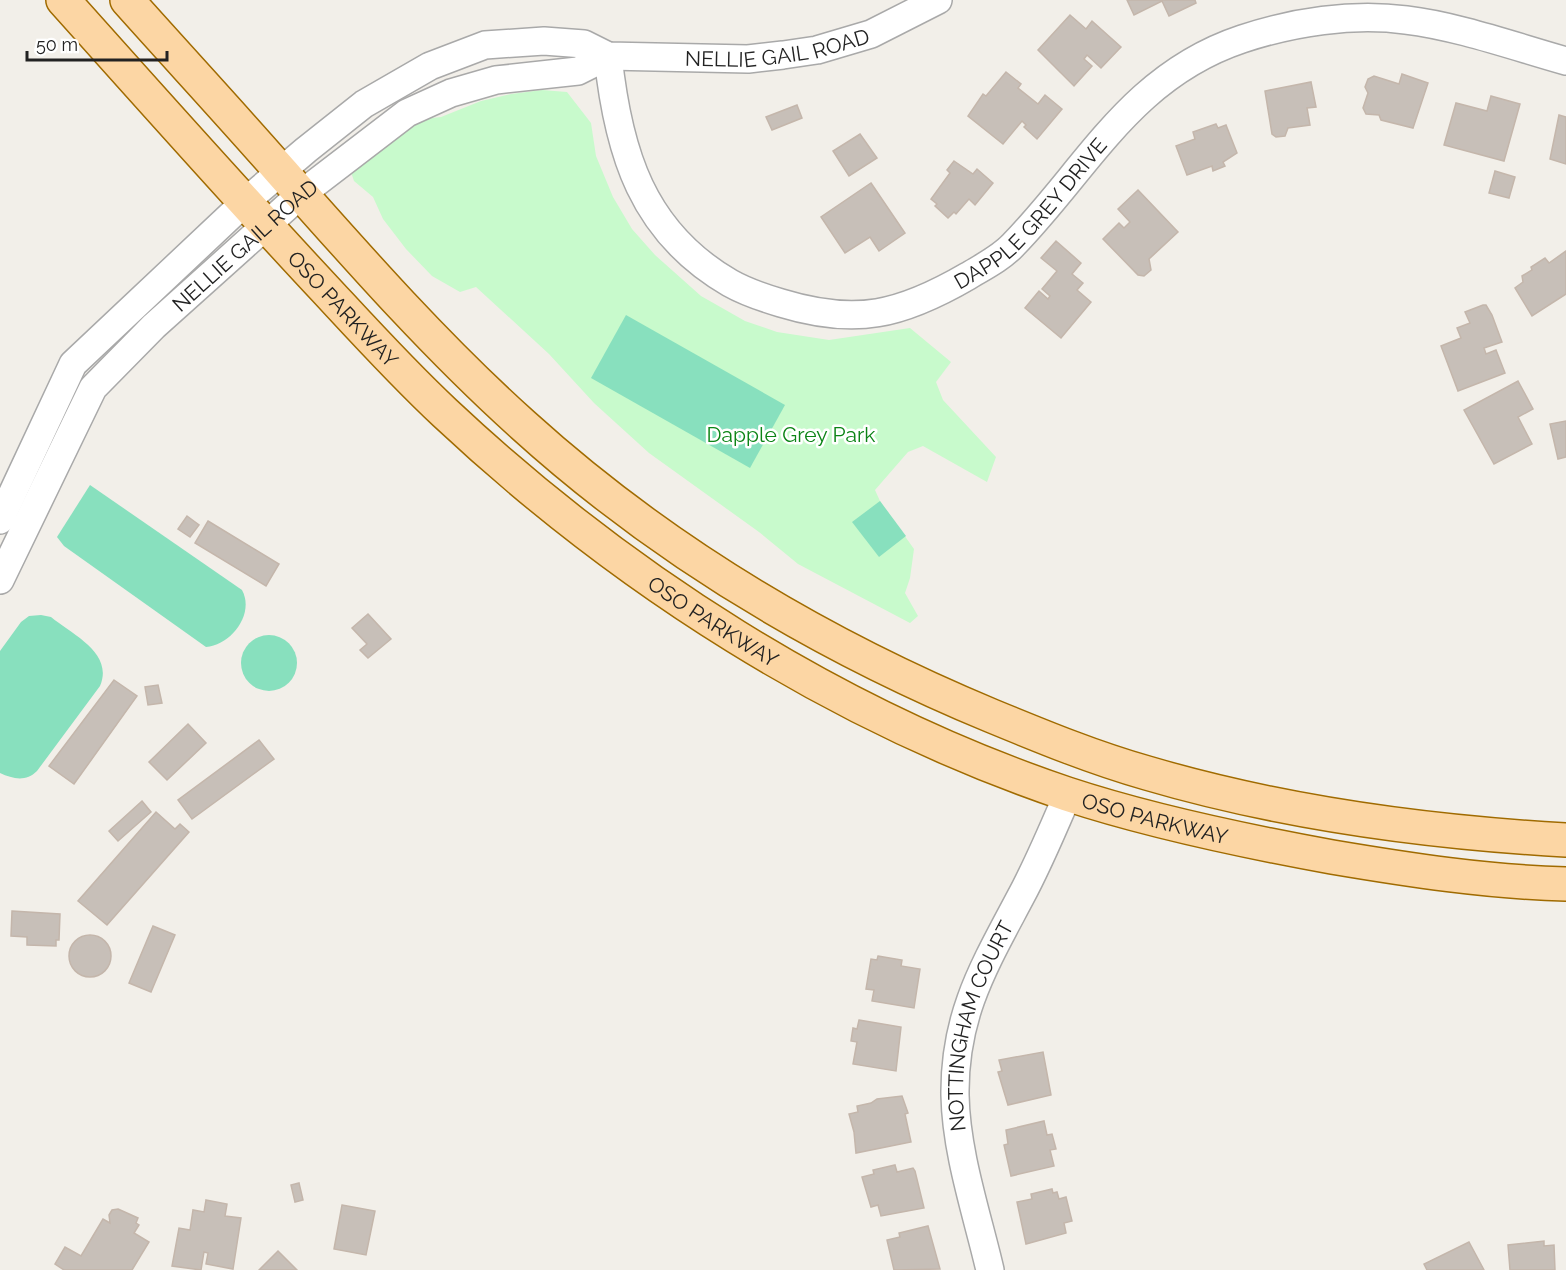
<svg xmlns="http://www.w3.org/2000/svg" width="1566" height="1270" font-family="Raleway,sans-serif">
	<rect width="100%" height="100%" fill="#f2efe9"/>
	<path fill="#c8facc" d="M542,90L567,92L591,123L596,156L613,197L632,229L655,255L701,296L745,321L777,332L829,340L910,328L951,362L936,382L943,400L996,457L987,482L923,446L908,452L875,490L880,501L914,549L910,578L905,593L918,616L910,623L798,564L759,532L649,453L594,403L549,354L476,287L460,292L432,276L406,249L383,219L373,197L354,181L350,169L378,143L423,119L441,117L481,101L511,94Z"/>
	<g fill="#88e0be">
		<path d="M626,315L785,405L750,468L591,378Z"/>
		<path d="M90,485L242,590C255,614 231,645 206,647L64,546L57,537Z"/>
		<path d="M880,501L906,536L879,557L852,522Z"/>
		<path d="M41,615L51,617C73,635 114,653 100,686L37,771C26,782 13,779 0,773V651L21,622L29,616Z"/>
		<circle cx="269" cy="663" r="28"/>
	</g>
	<g fill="#c7bfb8" stroke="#c4b6ab" stroke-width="1.5">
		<path d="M1127,0H1195L1196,3L1169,16L1162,1L1134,15Z"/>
		<path d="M1070,15L1086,29L1092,21L1121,47L1101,68L1087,55L1084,59L1092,66L1074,86L1038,50Z"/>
		<path d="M1006,72L1021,84L1018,88L1038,104L1045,95L1062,109L1037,139L1024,127L1026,125L1022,121L1003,144L968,116L983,94L986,96Z"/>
		<path d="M1402,74L1428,83L1413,128L1381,120L1379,115L1366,114L1363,108L1368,93L1365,87L1368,79L1374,76L1399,84Z"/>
		<path d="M1311,82L1316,107L1307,108L1310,125L1288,128L1285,136L1276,137L1272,134L1265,91Z"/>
		<path d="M1491,96L1520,104L1504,161L1444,145L1456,103L1487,111Z"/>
		<path d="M797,105L802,118L772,130L766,117Z"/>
		<path d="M1559,115L1566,117V164L1550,159Z"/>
		<path d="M1216,124L1218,128L1226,125L1237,153L1223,162L1225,166L1213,171L1212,166L1187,175L1176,146L1195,139L1193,132Z"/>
		<path d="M860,134L877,158L849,176L833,151Z"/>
		<path d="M954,161L973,174L977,169L993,183L975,205L969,199L956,214L954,212L948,218L935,206L937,204L931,199L950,173L947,170Z"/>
		<path d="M1495,171L1515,177L1509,198L1489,193Z"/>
		<path d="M871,183L905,233L879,251L870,237L845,253L821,217Z"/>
		<path d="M1138,190L1178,232L1149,259L1151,270L1144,276L1138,275L1103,239L1119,223L1124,228L1130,222L1118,209Z"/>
		<path d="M1056,241L1081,263L1072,274L1083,283L1077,290L1091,302L1061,338L1025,308L1039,291L1048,299L1050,296L1042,289L1057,271L1041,258Z"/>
		<path d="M1566,251V294L1532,316L1515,288L1523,282L1522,276L1532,270L1531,267L1545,258L1549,263Z"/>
		<path d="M1483,305H1486L1492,315L1502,342L1484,348L1486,354L1496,350L1505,373L1458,391L1441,346L1461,338L1457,328L1470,323L1465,312Z"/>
		<path d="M1518,381L1533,409L1518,417L1532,444L1494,464L1464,410Z"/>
		<path d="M1566,421V457L1558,459L1550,424Z"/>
		<path d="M187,516L199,525L190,537L178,529Z"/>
		<path d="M208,521L279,564L266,586L195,543Z"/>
		<path d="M368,614L391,639L368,658L360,650L367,644L352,628Z"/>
		<path d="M114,680L137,696L74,784L49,766Z"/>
		<path d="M158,685L162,703L148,705L145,687Z"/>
		<path d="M188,724L206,743L167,780L149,762Z"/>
		<path d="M259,740L274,759L192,819L178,800Z"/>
		<path d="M142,801L151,812L118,841L109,831Z"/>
		<path d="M156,812L175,829L180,824L189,832L107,925L78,901Z"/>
		<path d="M12,911L60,914L59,940H56V946L27,945V937L11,936Z"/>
		<path d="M153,926L175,935L151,992L129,983Z"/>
		<circle cx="90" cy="956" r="21"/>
		<path d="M878,956L902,960L901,966L920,969L914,1008L872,1001L874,990L866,989L871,959L877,960Z"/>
		<path d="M859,1020L901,1027L896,1071L853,1064L857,1042L851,1041L853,1028L857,1029Z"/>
		<path d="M1043,1052L1051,1095L1008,1105L998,1072L1002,1071L999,1060Z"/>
		<path d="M902,1096L908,1113L905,1114L911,1142L856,1153L854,1132L849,1114L858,1112L857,1106L871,1103L877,1099Z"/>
		<path d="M1044,1121L1047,1135L1052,1134L1056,1149L1050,1150L1054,1166L1011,1176L1004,1145L1008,1144L1006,1130Z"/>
		<path d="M895,1165L897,1172L913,1168L915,1171L924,1208L881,1216L878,1205L871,1207L862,1177L874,1174L873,1170Z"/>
		<path d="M299,1183L303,1200L295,1202L291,1185Z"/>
		<path d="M1052,1189L1053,1193L1057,1192L1059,1199L1066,1197L1072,1221L1064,1223L1066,1233L1026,1244L1017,1202L1032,1199L1031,1194Z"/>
		<path d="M206,1200L227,1204L225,1216L241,1218L233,1269L206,1264L208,1253L204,1252L201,1270L172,1266L179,1228L190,1230L193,1210L204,1212Z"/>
		<path d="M342,1205L375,1211L366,1255L334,1249Z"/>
		<path d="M118,1209L138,1218L136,1223L139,1225L134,1233L149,1242L132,1270H64L55,1264L65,1247L81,1256L103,1219L110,1223L109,1215L112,1210Z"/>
		<path d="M928,1226L940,1269L894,1270L887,1240L900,1237L899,1233Z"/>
		<path d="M1544,1241V1246L1554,1245L1555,1270H1510L1508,1245Z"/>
		<path d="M1469,1242L1484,1270H1427L1424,1264Z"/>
		<path d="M278,1251L297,1270H259Z"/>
	</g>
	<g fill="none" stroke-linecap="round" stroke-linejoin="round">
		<g stroke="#a9a9a9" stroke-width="30">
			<g id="minor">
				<path id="s1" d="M608,56C618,152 642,232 730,283C746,292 764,298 781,303C856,326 901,315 968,276C983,267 1001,258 1013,245C1088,168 1131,76 1242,39C1293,22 1352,13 1406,20C1457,26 1516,47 1566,61"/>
				<path id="s2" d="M0,520L73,364L245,202L306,150L364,104L430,66L485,45L544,41L584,44L608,56L748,59L783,55L817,50L871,34L938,0"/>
				<path id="s3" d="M0,580L93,388L154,326L300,195L407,113L451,93L496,80L578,71L608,56"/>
				<path id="s4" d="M990,1270C977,1214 956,1153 955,1095C954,1015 984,966 1020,898C1038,865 1053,829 1068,794"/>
			</g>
		</g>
		<g stroke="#a06b00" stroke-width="36">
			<g id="major">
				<path id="s5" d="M63,0C150,97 236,194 325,289C364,331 403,374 445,413C622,579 836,716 1067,794C1152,822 1244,841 1332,857C1409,870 1488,882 1566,884"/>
				<path d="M127,0C177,56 228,111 278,168C356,256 435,346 523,425C661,550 821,645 992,716C1043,737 1094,758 1147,773C1283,813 1424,832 1566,840"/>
			</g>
		</g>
		<use href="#minor" stroke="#fff" stroke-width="27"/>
		<use href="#major" stroke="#fcd6a4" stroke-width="33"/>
	</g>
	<g text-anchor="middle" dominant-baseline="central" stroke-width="5" stroke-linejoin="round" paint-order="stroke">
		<g font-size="21" fill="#222" stroke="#fff">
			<text stroke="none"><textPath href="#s2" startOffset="994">NELLIE GAIL ROAD</textPath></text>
			<text stroke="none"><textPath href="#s1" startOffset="609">DAPPLE GREY DRIVE</textPath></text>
			<text stroke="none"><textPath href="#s3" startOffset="422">NELLIE GAIL ROAD</textPath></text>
			<text stroke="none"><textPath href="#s5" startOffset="417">OSO PARKWAY</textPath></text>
			<text stroke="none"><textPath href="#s5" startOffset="903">OSO PARKWAY</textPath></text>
			<text stroke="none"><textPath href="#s5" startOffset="1389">OSO PARKWAY</textPath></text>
			<text stroke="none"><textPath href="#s4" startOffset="252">NOTTINGHAM COURT</textPath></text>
		</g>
		<g font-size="21" fill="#0c8416" stroke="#fff">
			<text x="791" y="434">Dapple Grey Park</text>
		</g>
	</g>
	<path d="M27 51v9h140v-9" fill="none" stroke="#222222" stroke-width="3"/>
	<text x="36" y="51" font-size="18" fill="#222222" stroke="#ffffff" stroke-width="4.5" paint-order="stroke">50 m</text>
</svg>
